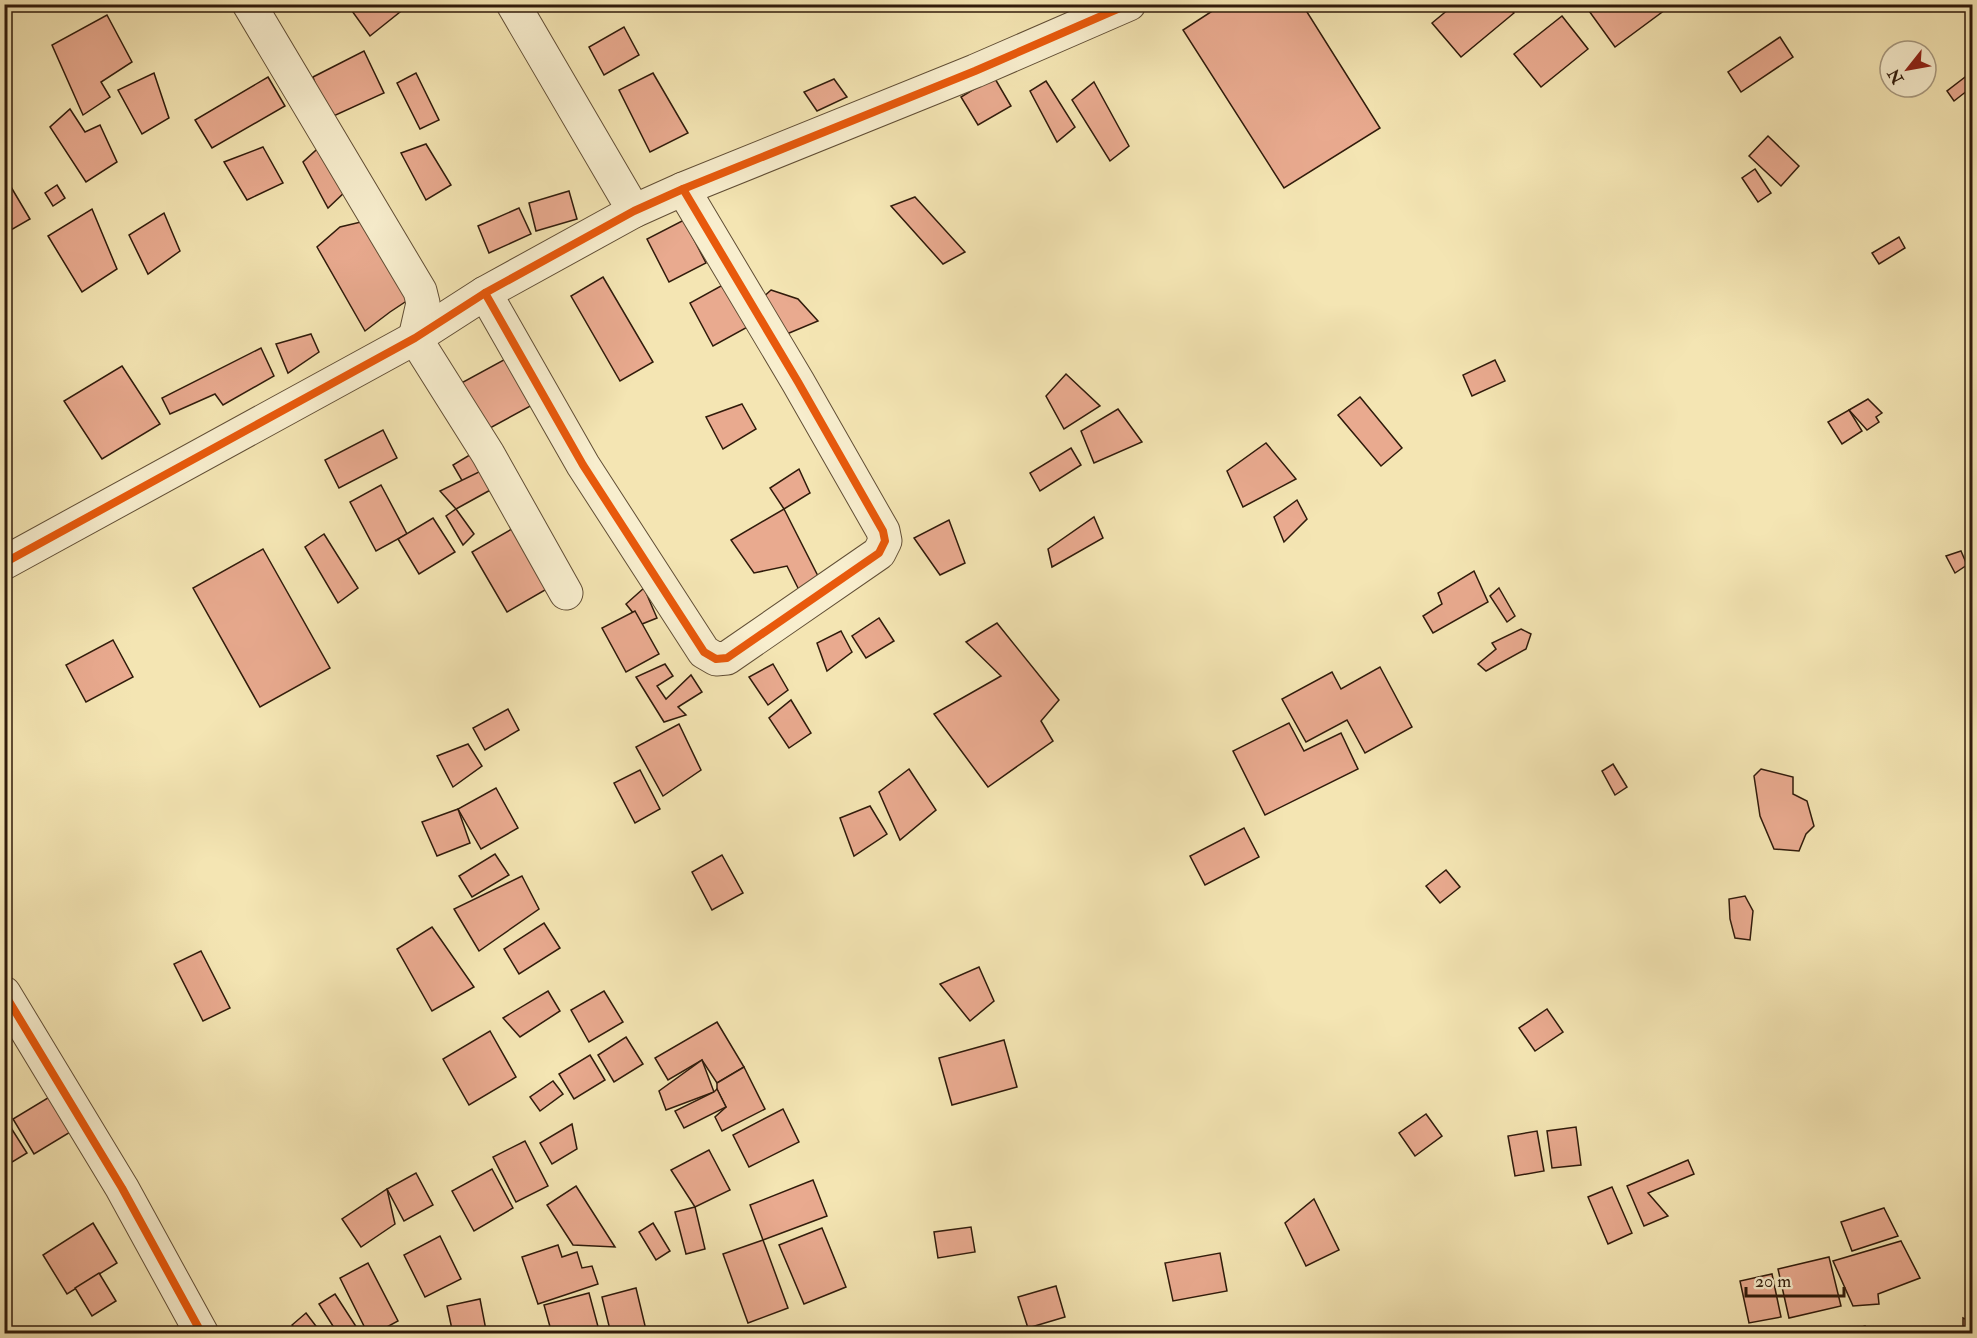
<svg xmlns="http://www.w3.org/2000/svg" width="1977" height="1338" font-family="'IM FELL Double Pica',serif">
	<rect width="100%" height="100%" fill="#f4e5b3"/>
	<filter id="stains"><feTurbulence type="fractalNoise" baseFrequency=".00333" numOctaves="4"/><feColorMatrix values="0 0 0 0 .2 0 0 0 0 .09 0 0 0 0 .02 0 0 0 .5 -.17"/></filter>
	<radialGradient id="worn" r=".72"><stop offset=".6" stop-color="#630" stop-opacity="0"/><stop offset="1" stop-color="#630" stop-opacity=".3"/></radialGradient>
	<g fill="#e9aa8f" stroke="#301b0b" stroke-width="1.5">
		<path d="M347,4H410L370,36Z"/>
		<path d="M1223,4H1302L1380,128L1284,188L1183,30Z"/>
		<path d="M1455,4H1507L1514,13L1461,57L1432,23Z"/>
		<path d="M1584,4H1673L1615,47Z"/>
		<path d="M107,15L132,62L101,82L110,97L83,115L52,45Z"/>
		<path d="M1562,16L1588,49L1541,87L1514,54Z"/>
		<path d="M624,27L639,55L604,75L589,47Z"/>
		<path d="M1780,37L1793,57L1741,92L1728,72Z"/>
		<path d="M364,51L384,93L327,119L313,77Z"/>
		<path d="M154,73L169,118L142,134L118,90Z"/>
		<path d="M416,73L439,120L420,129L397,83Z"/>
		<path d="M653,73L688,133L650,152L619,90Z"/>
		<path d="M1969,74L1972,79V87L1954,101L1947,91Z"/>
		<path d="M268,77L285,106L212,148L195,120Z"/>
		<path d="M994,77L1011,106L978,125L961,97Z"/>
		<path d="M834,79L847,97L817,111L804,92Z"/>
		<path d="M1046,81L1075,127L1057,142L1030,91Z"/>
		<path d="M1094,82L1129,146L1110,161L1072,100Z"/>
		<path d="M70,109L85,132L100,125L117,162L86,182L50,127Z"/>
		<path d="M1768,136L1799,166L1781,186L1749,156Z"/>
		<path d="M325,142L349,188L328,208L303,162Z"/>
		<path d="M426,144L451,185L426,200L401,153Z"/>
		<path d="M263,147L283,183L247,200L224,162Z"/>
		<path d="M1755,169L1771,193L1758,202L1742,178Z"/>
		<path d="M57,185L65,198L53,206L45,193Z"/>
		<path d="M11,187L30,219L4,234V191Z"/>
		<path d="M569,191L577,219L536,231L529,203Z"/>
		<path d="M915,197L965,252L943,264L891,206Z"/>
		<path d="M519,208L531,234L489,253L478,226Z"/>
		<path d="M92,209L117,269L82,292L48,236Z"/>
		<path d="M164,213L180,251L148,274L129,235Z"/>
		<path d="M369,220L408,300L390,312L365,331L317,247L340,227Z"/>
		<path d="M684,220L706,263L669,282L647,239Z"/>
		<path d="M1899,237L1905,248L1879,264L1872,253Z"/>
		<path d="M603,277L653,362L620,381L571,296Z"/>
		<path d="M730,281L753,324L713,346L690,303Z"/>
		<path d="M771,290L798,299L818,321L782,336L758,302Z"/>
		<path d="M311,334L319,352L288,373L276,344Z"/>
		<path d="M261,348L274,376L223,405L215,394L170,414L162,398Z"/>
		<path d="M511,356L536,403L479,434L454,387Z"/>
		<path d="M1495,360L1505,381L1472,396L1463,375Z"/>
		<path d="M122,366L160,424L102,459L64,401Z"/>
		<path d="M1066,374L1100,406L1064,429L1046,396Z"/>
		<path d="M1360,397L1402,448L1381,466L1338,415Z"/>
		<path d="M1868,399L1882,413L1876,417L1879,422L1867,430L1849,410Z"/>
		<path d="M742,404L756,429L723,449L706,417Z"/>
		<path d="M1118,409L1142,442L1094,463L1081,431Z"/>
		<path d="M1849,410L1862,431L1842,444L1828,422Z"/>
		<path d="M383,430L397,458L339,488L325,460Z"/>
		<path d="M1266,443L1296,479L1243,507L1227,471Z"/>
		<path d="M1071,448L1081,465L1040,491L1030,473Z"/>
		<path d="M478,450L489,467L464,484L453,465Z"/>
		<path d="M489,467L494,488L456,509L440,491Z"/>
		<path d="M799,469L810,493L784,509L770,488Z"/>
		<path d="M381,485L407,534L376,551L350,502Z"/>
		<path d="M1297,500L1307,519L1284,542L1274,517Z"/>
		<path d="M456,509L474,534L463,545L446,516Z"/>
		<path d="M784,509L820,580L800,592L787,566L754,573L731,540Z"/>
		<path d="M1094,517L1103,538L1052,567L1048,549Z"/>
		<path d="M433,518L455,552L419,574L398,539Z"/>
		<path d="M949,520L965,563L940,575L914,538Z"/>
		<path d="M517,526L552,586L507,612L472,552Z"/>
		<path d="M324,534L358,588L338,603L305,547Z"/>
		<path d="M263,549L330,668L260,707L193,588Z"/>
		<path d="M1961,551L1967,565L1955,573L1946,556Z"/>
		<path d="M1474,571L1488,602L1433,633L1423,616L1442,604L1438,593Z"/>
		<path d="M644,588L657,618L642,624L626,604Z"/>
		<path d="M1499,588L1515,616L1507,622L1490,596Z"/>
		<path d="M635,611L659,654L626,672L602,628Z"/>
		<path d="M879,618L894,641L866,658L852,636Z"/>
		<path d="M997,623L1059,700L1041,721L1053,741L988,787L934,714L1001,676L966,642Z"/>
		<path d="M1521,629L1531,634L1526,649L1486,671L1478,664L1496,649L1492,643Z"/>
		<path d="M841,631L852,652L827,671L817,643Z"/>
		<path d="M113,640L133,677L86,702L66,665Z"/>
		<path d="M665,664L673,676L657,686L666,699L691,675L702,692L678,707L686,715L664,722L636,677Z"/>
		<path d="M773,664L788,690L768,705L749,677Z"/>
		<path d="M1380,667L1412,727L1365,753L1347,720L1306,742L1282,699L1332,672L1341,689Z"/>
		<path d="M791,700L811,733L789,748L769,718Z"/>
		<path d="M508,709L519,730L485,750L473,728Z"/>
		<path d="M1289,723L1304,751L1341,733L1358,769L1265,815L1233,751Z"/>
		<path d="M679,724L701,770L663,796L636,747Z"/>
		<path d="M468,744L482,766L453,787L437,756Z"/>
		<path d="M1613,764L1627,787L1615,795L1602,771Z"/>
		<path d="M909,769L936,810L900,840L879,792Z"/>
		<path d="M1761,769L1793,777V794L1807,801L1814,826L1806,834L1799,851L1774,849L1760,816L1754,776Z"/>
		<path d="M640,770L660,809L635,823L614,783Z"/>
		<path d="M496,788L518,828L481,849L458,809Z"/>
		<path d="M870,806L887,834L854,856L840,818Z"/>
		<path d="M458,809L470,843L437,856L422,822Z"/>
		<path d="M1244,828L1259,857L1205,885L1190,856Z"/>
		<path d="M495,854L509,875L472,897L459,876Z"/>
		<path d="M722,855L743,893L712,910L692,872Z"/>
		<path d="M1446,870L1460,887L1440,903L1426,886Z"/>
		<path d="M522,876L539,909L479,951L454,909Z"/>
		<path d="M1745,896L1753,911L1750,940L1735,938L1730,919L1729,899Z"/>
		<path d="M544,923L560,948L519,974L504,949Z"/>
		<path d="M432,927L474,987L432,1011L397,949Z"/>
		<path d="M201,951L230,1008L203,1021L174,964Z"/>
		<path d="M979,967L994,1001L970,1021L940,984Z"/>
		<path d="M548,991L560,1011L520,1037L503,1018Z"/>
		<path d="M604,991L623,1022L589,1042L571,1010Z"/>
		<path d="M1547,1009L1563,1032L1535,1051L1519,1028Z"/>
		<path d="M717,1022L744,1067L717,1083L702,1060L668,1080L655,1058Z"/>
		<path d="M490,1031L516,1077L469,1105L443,1059Z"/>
		<path d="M626,1037L643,1064L614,1082L598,1055Z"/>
		<path d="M1004,1040L1017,1087L952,1105L939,1058Z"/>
		<path d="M590,1055L605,1080L574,1099L559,1074Z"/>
		<path d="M702,1060L714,1092L666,1110L659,1091Z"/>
		<path d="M744,1067L765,1109L722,1131L715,1117L726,1107L717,1089V1083Z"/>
		<path d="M553,1081L563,1094L540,1111L530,1097Z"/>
		<path d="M717,1089L726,1107L684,1128L675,1111L714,1092Z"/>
		<path d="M56,1093L77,1128L34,1154L13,1119Z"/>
		<path d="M783,1109L799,1142L749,1167L733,1135Z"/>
		<path d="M1426,1114L1442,1136L1415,1156L1399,1133Z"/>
		<path d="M6,1120L27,1153L4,1167V1121Z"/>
		<path d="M572,1124L577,1149L552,1164L540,1143Z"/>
		<path d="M1576,1127L1581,1165L1552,1168L1547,1131Z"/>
		<path d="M1537,1131L1544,1171L1515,1176L1508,1136Z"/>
		<path d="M525,1141L548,1186L516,1202L493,1157Z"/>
		<path d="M709,1150L730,1190L695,1207L671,1170Z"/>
		<path d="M1688,1160L1694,1174L1648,1193L1668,1216L1644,1226L1627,1186Z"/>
		<path d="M492,1169L513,1208L474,1231L452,1191Z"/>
		<path d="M416,1173L433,1205L404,1221L387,1189Z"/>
		<path d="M813,1180L827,1216L763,1240L750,1205Z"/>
		<path d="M576,1186L615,1247L573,1245L547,1205Z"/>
		<path d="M1612,1187L1632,1233L1608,1244L1588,1197Z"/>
		<path d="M387,1189L395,1224L361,1247L342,1219Z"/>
		<path d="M1314,1199L1339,1250L1306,1266L1285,1223Z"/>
		<path d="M695,1207L705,1249L686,1254L675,1212Z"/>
		<path d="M1884,1208L1898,1236L1852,1251L1841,1222Z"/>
		<path d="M93,1223L117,1263L67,1294L43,1255Z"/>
		<path d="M653,1223L670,1251L656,1260L639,1232Z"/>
		<path d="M971,1227L975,1252L938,1258L934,1232Z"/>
		<path d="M822,1228L846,1287L804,1304L779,1245Z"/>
		<path d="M440,1236L461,1279L425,1297L404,1255Z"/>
		<path d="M763,1240L788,1308L748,1323L723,1254Z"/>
		<path d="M1901,1241L1920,1278L1878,1294L1879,1304L1853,1306L1833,1261Z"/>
		<path d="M558,1245L562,1257L577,1252L582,1268L592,1266L598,1284L538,1304L522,1257Z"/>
		<path d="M1220,1253L1227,1291L1173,1301L1165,1263Z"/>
		<path d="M1829,1257L1841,1306L1789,1318L1778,1269Z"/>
		<path d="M368,1263L398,1321L374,1334H368L340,1278Z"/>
		<path d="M99,1273L116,1301L92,1316L75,1288Z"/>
		<path d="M1772,1274L1781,1317L1749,1323L1740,1281Z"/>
		<path d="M1056,1286L1065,1317L1028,1328L1018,1297Z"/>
		<path d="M636,1288L647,1334H611L602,1297Z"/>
		<path d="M589,1293L600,1334H552L544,1305Z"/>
		<path d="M335,1294L357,1328L353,1334H338L319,1304Z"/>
		<path d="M480,1299L486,1330L479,1334H453L447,1306Z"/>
		<path d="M306,1313L322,1334H299L292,1325Z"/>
		<path d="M1963,1318L1972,1322V1334H1963Z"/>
		<path d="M1865,1326L1867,1334H1840Z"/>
	</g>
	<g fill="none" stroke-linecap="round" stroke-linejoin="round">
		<g stroke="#614e35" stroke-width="35">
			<g id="minor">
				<path d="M249,4L420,291L423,303L415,338L488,454L566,593"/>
				<path d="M513,4L634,211"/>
				<path d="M485,293L583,465L704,652L716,659L727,658L879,553L885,541L883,531L798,382L683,189"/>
				<path d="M4,563L415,338L485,293L634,211L683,189L975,71L1129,4"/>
				<path d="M4,993L122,1188L202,1334"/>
			</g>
		</g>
		<use href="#minor" stroke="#f8eece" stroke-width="33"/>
		<g stroke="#f8eece" stroke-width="11">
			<g id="cycleway">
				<path d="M485,293L583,465L704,652L716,659L727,658L879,553L885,541L883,531L798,382L683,189"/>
				<path d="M4,563L415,338L485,293L634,211L683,189L975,71L1129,4"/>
				<path d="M4,993L122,1188L202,1334"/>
			</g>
		</g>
		<use href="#cycleway" stroke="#e8590c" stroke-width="8"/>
	</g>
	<rect width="1977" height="1338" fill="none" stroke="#f4e5b3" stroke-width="24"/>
	<rect x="6" y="6" width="1965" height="1326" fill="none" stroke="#301b0b" stroke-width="3"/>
	<rect x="12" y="12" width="1953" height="1314" fill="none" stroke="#301b0b" stroke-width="1.5"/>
	<g transform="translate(1908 69) rotate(239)"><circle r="28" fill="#f8eece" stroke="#a89a80" stroke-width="1.5"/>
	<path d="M0-4.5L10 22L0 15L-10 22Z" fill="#8f2418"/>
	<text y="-9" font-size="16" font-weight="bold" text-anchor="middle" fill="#301b0b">N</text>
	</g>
	<path d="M1746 1287v9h98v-9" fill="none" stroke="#301b0b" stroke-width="3"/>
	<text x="1755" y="1287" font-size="18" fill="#301b0b" stroke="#f8eece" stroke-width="4.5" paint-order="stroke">20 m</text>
	<rect width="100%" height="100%" filter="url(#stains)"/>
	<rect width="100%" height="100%" fill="url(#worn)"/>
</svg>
